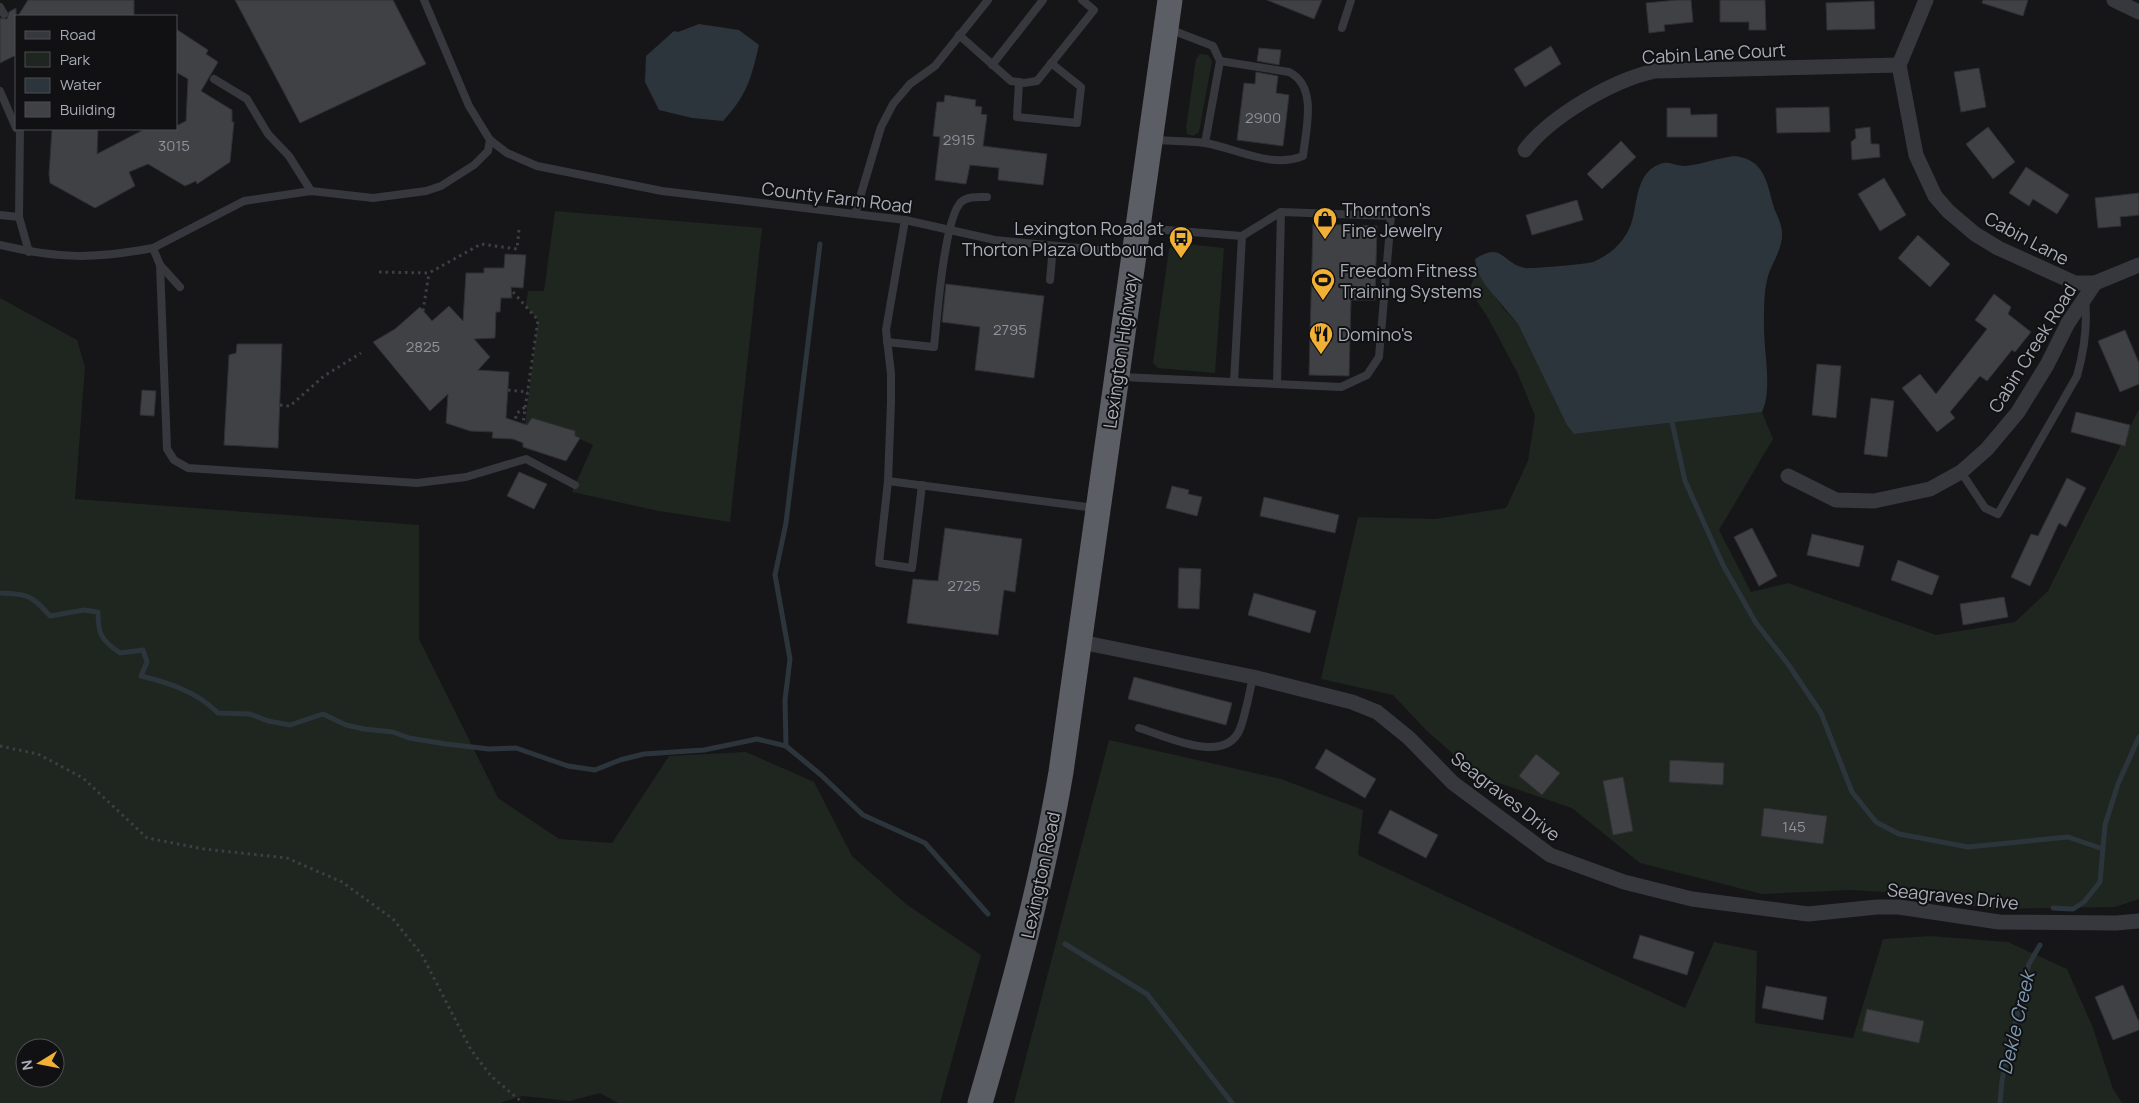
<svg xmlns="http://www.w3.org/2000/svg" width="2139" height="1103" font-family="Manrope,sans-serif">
	<rect width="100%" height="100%" fill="#161618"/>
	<g fill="#1e261f" fill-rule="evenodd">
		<path d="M1200,54L1208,55L1212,61L1199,132L1193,136L1187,134L1186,128L1196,59Z"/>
		<path d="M555,211L762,228L730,522L659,511L572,492L593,445L532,418L527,425L525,424L538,320L526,306L528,291H544Z"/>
		<path d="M1176,243L1224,248L1215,373L1158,368L1153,363L1169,249Z"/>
		<path d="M1477,271L1503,308L1518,324L1574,434L1762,412L1773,439L1719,530L1751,592L1788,583L1936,635L2015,622L2048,591L2139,409V899L2115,907L1990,909L1902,893L1851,890L1762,894L1640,863L1572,808L1478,776L1427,731L1393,695L1321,679L1358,517L1435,519L1506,508L1528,461L1535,416L1518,374L1487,316L1469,290Z"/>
		<path d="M0,298L77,340L85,367L75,499L419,525V639L498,798L559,839L612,843L669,756L746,752L814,782L852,856L906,904L981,955L940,1103H618L600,1093L570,1101L522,1096L500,1103H0ZM25,1048H55V1078H25Z"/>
		<path d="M1109,740L1281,779L1363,810L1358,855L1685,1008L1714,942L1757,951L1755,1023L1853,1038L1883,939L1930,936L2008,942L2067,969L2093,1028L2113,1089L2122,1103H1014Z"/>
	</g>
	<g fill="#2c353c">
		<path d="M699,24L739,30L759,45C751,79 747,95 723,121L692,118L659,110L645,82L646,56L674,31L678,32Z"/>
		<path d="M1734,156C1765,159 1767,183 1774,208C1777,215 1782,225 1782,233C1783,248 1772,263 1768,276C1764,290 1764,307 1764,322C1763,348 1773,389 1762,412L1574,434L1567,425L1518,324L1486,286L1477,271L1475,259C1503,241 1501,263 1525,268C1529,269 1588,264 1593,262C1607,256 1619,247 1627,233C1640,212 1631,175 1660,164C1669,160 1677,167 1686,166C1702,164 1718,158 1734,156Z"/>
	</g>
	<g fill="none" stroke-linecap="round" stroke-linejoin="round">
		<g stroke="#2c353c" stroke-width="5">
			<path d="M820,244L786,523L775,575L790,659L785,700L786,746L821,775L863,815L925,843L988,914"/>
			<path d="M1672,422L1685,481L1723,565L1756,623L1788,664L1821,713L1852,792L1876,822L1899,834L1968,847L2068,837L2103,849"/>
			<path d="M0,593C29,594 31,595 50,616L84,610L98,612C98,634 101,640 120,653L143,650L147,662L141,676C170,683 197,692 218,713L250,714L268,721L290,725L323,714L346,725L364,729L393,732L409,738L446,744L489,749L516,748L568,766L595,770L620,760L644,754L704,750L757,739L786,746"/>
			<path d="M2053,908L2073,909L2084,902L2100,882L2105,825L2118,784L2139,737"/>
			<path d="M1065,944L1147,994L1232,1103"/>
			<path d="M2000,1103L2002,1080L2029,964L2040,945"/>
		</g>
	</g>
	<g fill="#404145" stroke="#303034">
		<path d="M28,0H134V16H18Z"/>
		<path d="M235,0H393L426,64L300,123Z"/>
		<path d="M1267,0H1322L1314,19Z"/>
		<path d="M1677,0H1691L1693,22L1664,25L1665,31L1649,33L1646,3Z"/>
		<path d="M1720,0H1765L1766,30H1749V22H1720Z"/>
		<path d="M1983,0H2028L2023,16L1982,3Z"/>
		<path d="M1874,1L1875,29L1827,30L1826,3Z"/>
		<path d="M16,8V55L0,63V18L7,19L9,12Z"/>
		<path d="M176,29L208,50L206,54L218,62L201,91L232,110V122H234L230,162L197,184L196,181L185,186L148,164L129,172L135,186L95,208L50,183L49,174L52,129H98L97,154L145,129H176V126L186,121L188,79L176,72Z"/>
		<path d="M1551,46L1561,64L1525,87L1514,69Z"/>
		<path d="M1259,48L1281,50L1279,65L1257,61Z"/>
		<path d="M1979,68L1986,107L1961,112L1954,72Z"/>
		<path d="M1256,72L1278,76L1276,93L1289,95L1283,146L1237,140L1244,83L1255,84Z"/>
		<path d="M945,95L976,100L975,106L982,107L981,114L987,115L983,146L1047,154L1043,185L998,180L999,168L970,165L966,184L935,180L940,137L933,136L937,102H944Z"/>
		<path d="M1829,107L1830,132L1777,133L1776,108Z"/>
		<path d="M1667,108H1690L1691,115L1717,114V137H1667Z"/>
		<path d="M1870,127L1871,144H1879L1880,157L1852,160L1851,142L1856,138L1855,129Z"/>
		<path d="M1988,127L2015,162L1993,179L1966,144Z"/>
		<path d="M1621,141L1636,157L1602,189L1587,174Z"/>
		<path d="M2026,167L2069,195L2057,214L2033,199L2029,206L2009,193Z"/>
		<path d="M1884,178L1906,215L1880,231L1858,194Z"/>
		<path d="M2139,193V215L2120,217L2121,226L2098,228L2095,198Z"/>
		<path d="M1577,200L1583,220L1532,235L1526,215Z"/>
		<path d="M1313,224L1377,226L1375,300H1351L1349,376L1309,375Z"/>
		<path d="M1918,235L1950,264L1930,287L1898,258Z"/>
		<path d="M505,254L526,255L523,288L511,287L512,298H501L500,312H496L495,338L474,339L490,357L478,370L509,372L506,418L527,425L532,418L575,431V436L580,438L566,461L523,447V443L513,439L492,438L493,432L470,431L446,423L448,394L430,411L373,342L395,329L420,307L432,321L449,306L463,321L466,273H484V268H504Z"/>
		<path d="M946,284L1044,296L1034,378L975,370L980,327L942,322Z"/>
		<path d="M1994,294L2011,307L2008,314L2031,332L2015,352L2012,350L1987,381L1980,376L1950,412L1955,418L1937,432L1902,388L1920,374L1936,394L1987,329L1975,320Z"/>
		<path d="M2125,330L2139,363V384L2120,392L2098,341Z"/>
		<path d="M237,344H282L278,448L224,445L229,355L236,353Z"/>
		<path d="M1817,364L1841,366L1836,418L1812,415Z"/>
		<path d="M142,390L156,391L154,416L140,415Z"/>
		<path d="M1871,398L1894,401L1887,457L1864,454Z"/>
		<path d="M2076,412L2130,425L2125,446L2071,432Z"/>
		<path d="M519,472L547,484L534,509L507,496Z"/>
		<path d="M2067,478L2086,488L2066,527L2059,523L2030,586L2011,577L2031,534L2038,536Z"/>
		<path d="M1172,486L1189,490L1188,494L1202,497L1197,516L1166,508Z"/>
		<path d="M1264,497L1339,515L1335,533L1260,516Z"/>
		<path d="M945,528L1022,539L1015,592L1004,590L998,635L907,623L913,579L938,581Z"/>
		<path d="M1752,528L1777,576L1759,586L1734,537Z"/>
		<path d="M1812,534L1864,546L1859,567L1807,555Z"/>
		<path d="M1898,560L1939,576L1932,595L1891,580Z"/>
		<path d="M1179,568L1201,569L1199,609L1178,608Z"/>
		<path d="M1254,593L1316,611L1310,633L1248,615Z"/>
		<path d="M2004,597L2008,617L1963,625L1960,604Z"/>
		<path d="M1134,677L1232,703L1226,725L1128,699Z"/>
		<path d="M1326,749L1376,779L1365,798L1315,768Z"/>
		<path d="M1536,754L1560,773L1542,795L1519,776Z"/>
		<path d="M1670,760L1724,763L1723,785L1669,782Z"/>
		<path d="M1623,777L1633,831L1613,835L1603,781Z"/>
		<path d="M1764,808L1827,816L1823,844L1761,836Z"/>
		<path d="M1390,810L1438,835L1426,858L1378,833Z"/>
		<path d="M1640,935L1694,952L1687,975L1633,958Z"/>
		<path d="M2123,985L2139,1022V1030L2113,1040L2095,997Z"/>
		<path d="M1766,986L1827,997L1823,1020L1762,1008Z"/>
		<path d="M1867,1009L1924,1021L1919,1043L1862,1031Z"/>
	</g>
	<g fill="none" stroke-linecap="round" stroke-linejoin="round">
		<g stroke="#3d3f44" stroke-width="3" stroke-dasharray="2.5 4" stroke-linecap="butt">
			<path d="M379,272L429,273L481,244L517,249L519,230"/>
			<path d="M513,292L538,320L523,423"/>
			<path d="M423,311L429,273"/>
			<path d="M508,390L528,392"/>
			<path d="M280,405L290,406L324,376L361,353"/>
			<path d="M515,425L516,414L525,407"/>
			<path d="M0,746L38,754L83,778L147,838L204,849L287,858L342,882L393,919L422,955L471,1050L491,1076L523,1103"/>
		</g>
		<g stroke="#37383d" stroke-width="8">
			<path d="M424,0L469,106L490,140L507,153L537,166L662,191L905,220L995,240L1132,253"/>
			<path d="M0,7L4,14"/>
			<path d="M1342,28L1351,0"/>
			<path d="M1169,29L1213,46L1220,61L1205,143"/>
			<path d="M959,35L1011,81L1024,83L1037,81L1094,10L1082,0"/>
			<path d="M992,65L1043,0"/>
			<path d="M214,79L247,99L268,134L289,156L311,191"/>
			<path d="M1019,82L1017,117L1077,123L1081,87L1051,63"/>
			<path d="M0,91L16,128"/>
			<path d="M20,129L19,217L29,252"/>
			<path d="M1154,140C1171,141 1188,141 1205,143C1236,148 1271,169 1303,156C1306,129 1318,86 1289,72L1220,61"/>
			<path d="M855,214L881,127L893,104L910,84L935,66L988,0"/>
			<path d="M0,215L19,217"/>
			<path d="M905,220L886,330L891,374V402L888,481L879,563L912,568L922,485"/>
			<path d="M0,245C58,259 95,259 153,248"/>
			<path d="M160,265L167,449L174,460L188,468L417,483L466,477L526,459L575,485"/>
			<path d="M1050,280L1053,246"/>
			<path d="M180,287L160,265L153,248L244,201L311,191L373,198L426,191L441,186L474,165L488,151L490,140"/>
			<path d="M887,342L934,347C937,319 944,219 961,202C968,196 978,197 987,197"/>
			<path d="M1121,377L1341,387L1367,375L1379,357L1391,216L1281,212L1242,236L1141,228"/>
			<path d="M1234,382L1242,236"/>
			<path d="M1277,384L1281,212"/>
			<path d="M1961,472L1985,508L1998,514L2077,376C2084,351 2088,326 2085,299"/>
			<path d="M888,481L1095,508"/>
			<path d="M1139,728C1166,736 1225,766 1240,729C1246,713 1249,694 1253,677"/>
		</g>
		<g stroke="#37383d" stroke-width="15">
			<path d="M1926,0L1899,65L1916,155L1935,196L1948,211L1975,234L1998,248L2075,283H2095L2139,265"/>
			<path d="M2114,0L2139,12"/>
			<path d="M1525,150C1551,116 1613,80 1655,71L1899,65"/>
			<path d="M1788,476L1836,500L1874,501L1930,489L1961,472L1987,449L2018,412L2047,365L2068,323L2095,283"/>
			<path d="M1081,642L1253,677L1352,702L1377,712L1409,738L1453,783L1550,855L1624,882L1692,899L1808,914L1877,907H1899L1999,922L2116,923L2139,921"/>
		</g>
		<path stroke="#5b5e65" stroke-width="25" d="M980,1103C1012,993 1042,884 1061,772L1170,0"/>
	</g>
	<defs>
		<g id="shop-pin" transform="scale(1.25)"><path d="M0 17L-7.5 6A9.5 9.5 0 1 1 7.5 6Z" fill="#f2b134" stroke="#111113"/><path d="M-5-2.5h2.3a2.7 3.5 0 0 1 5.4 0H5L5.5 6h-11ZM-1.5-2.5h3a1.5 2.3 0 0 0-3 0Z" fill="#111"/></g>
		<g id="bus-pin" transform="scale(1.25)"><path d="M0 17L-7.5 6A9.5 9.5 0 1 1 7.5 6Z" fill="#f2b134" stroke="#111113"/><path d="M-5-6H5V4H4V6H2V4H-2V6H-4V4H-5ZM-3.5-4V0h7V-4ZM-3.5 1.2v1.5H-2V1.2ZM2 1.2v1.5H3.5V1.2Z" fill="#111"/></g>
		<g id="stadium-pin" transform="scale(1.25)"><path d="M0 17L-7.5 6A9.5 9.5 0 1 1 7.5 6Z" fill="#f2b134" stroke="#111113"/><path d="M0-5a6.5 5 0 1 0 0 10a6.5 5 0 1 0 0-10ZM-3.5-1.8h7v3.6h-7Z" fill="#111"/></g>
		<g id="restaurant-pin" transform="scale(1.25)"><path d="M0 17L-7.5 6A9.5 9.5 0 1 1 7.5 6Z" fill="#f2b134" stroke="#111113"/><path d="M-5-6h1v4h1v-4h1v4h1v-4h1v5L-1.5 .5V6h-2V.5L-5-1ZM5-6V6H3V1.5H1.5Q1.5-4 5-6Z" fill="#111"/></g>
	</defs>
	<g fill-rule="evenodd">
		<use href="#shop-pin" x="1325" y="219"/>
		<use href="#bus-pin" x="1181" y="238"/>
		<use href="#stadium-pin" x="1323" y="280"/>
		<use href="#restaurant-pin" x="1321" y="334"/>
	</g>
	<g text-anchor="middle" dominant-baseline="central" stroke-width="4" stroke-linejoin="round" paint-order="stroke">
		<g font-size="15" fill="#8e929b">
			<text x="1263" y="117">2900</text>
			<text x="959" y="139">2915</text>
			<text x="174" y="145">3015</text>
			<text x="1010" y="329">2795</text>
			<text x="423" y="346">2825</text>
			<text x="964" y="585">2725</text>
			<text x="1794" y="826">145</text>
		</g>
		<g font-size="18" fill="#a8adb8" stroke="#111113">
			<text transform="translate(1714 53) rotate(-3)">Cabin Lane Court</text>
			<text transform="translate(837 197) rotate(7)">County Farm Road</text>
			<text transform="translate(2027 238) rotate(28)">Cabin Lane</text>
			<text transform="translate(2032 348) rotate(-58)">Cabin Creek Road</text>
			<text transform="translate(1120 351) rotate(-82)">Lexington Highway</text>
			<text transform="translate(1506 796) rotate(38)">Seagraves Drive</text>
			<text transform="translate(1040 875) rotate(-78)">Lexington Road</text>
			<text transform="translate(1953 896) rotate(6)">Seagraves Drive</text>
		</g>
		<g font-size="18" fill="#a8adb8" stroke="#111113" text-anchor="start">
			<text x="1342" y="209">Thornton's<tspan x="1342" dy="21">Fine Jewelry</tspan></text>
			<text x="1164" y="228" text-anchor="end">Lexington Road at<tspan x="1164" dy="21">Thorton Plaza Outbound</tspan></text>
			<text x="1340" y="270">Freedom Fitness<tspan x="1340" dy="21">Training Systems</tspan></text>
			<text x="1338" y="334">Domino's</text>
		</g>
		<g font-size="19" font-style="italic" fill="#7f9bb3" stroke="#111113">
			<text transform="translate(2016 1023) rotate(-77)">Dekle Creek</text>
		</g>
	</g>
	<rect x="15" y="15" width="162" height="115" fill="#111113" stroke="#4d4f55"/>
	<rect x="25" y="31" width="25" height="8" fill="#37383d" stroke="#4d4f55"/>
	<text x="60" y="40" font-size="15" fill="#a8adb8">Road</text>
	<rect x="25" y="52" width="25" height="15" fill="#1e261f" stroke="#4d4f55"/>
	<text x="60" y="65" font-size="15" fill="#a8adb8">Park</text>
	<rect x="25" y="78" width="25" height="15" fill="#2c353c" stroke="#4d4f55"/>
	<text x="60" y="90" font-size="15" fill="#a8adb8">Water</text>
	<rect x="25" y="102" width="25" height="15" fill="#404145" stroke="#4d4f55"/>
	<text x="60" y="115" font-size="15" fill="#a8adb8">Building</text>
	<g transform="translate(40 1063) rotate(260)"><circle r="24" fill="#111113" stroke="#4d4f55"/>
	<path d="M0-4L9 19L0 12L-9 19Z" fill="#f2b134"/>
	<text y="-8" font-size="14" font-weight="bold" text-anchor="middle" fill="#a8adb8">N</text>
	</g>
</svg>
